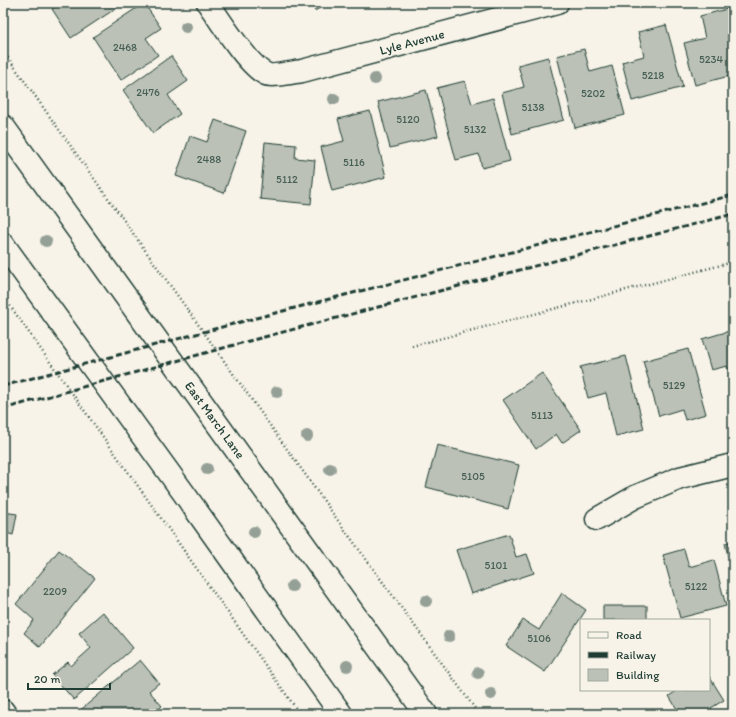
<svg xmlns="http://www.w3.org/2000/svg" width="736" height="717" font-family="Itim,sans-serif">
	<rect width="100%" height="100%" fill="#f7f3e8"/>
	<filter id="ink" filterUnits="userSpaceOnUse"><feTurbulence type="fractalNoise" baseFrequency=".025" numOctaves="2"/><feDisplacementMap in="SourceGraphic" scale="8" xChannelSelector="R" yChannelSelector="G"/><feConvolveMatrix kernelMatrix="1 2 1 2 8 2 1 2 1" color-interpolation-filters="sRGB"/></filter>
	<g filter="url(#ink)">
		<g fill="#bbc1b6" stroke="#1f3d34">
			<path d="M61,3H124L71,38L52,9Z"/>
			<path d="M144,3L161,28L146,38L158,55L121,80L93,37Z"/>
			<path d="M309,3H327L315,11Z"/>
			<path d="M727,9L733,31V75L695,85L684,43L705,38L700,16Z"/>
			<path d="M666,25L683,87L632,101L622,62L644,56L638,32Z"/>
			<path d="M584,49L590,72L612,66L625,115L575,128L557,56Z"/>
			<path d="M171,56L188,81L168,95L180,114L153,133L123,90Z"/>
			<path d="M548,57L564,120L512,134L502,93L524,87L518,65Z"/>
			<path d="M465,81L472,104L493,98L510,161L482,168L479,154L456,160L437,88Z"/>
			<path d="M426,90L438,136L390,148L378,102Z"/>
			<path d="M370,111L386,177L332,191L321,147L344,141L338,119Z"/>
			<path d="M215,120L246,131L224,193L176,176L190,136L207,142Z"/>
			<path d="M265,142L296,145L295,158L315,160L311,204L260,199Z"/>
			<path d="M733,330V387L727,366L711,370L702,339Z"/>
			<path d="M688,349L706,414L685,420L682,409L659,416L643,361Z"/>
			<path d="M626,356L644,429L616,436L606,393L588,398L580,367Z"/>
			<path d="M542,373L581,430L562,443L556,434L536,449L503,400Z"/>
			<path d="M437,445L519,465L508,509L426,487Z"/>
			<path d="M3,512L17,514L13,535L3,532Z"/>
			<path d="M509,534L516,557L527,554L534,573L471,594L456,550Z"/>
			<path d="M733,541V578L725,543Z"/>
			<path d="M684,549L689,567L714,560L726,606L680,618L663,555Z"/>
			<path d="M59,550L95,578L40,647L24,633L34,620L16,604Z"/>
			<path d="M562,593L586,610L545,672L506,646L523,620L539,630Z"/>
			<rect x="603" y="606" width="44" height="14"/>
			<path d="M103,612L133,648L74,700L52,675L68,662L71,666L91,648L79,633Z"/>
			<path d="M140,660L159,683L149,691L162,706L153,714H78L77,713Z"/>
			<path d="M709,676L724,700L711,708L714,714H680L669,696L678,690H709Z"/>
		</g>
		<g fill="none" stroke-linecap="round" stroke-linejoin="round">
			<g stroke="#1f3d34" stroke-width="25">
				<g id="street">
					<path d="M208,3C219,19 249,67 266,74C272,77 294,72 302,71L557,3"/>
					<path d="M597,519L635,497L680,478L733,465"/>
					<path d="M3,711L5,714"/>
				</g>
			</g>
			<g stroke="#1f3d34" stroke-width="25">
				<g id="secondary">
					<path d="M3,126L426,714"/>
					<path d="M3,244L183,492L341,714"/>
				</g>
			</g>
			<g stroke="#1f3d34" stroke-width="2.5" stroke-dasharray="1 3" stroke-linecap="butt">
				<path d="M3,51L339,522L479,714"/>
				<path d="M3,296L300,714"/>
				<path d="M412,346L733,262"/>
			</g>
			<use href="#street" stroke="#f7f3e8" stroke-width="22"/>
			<use href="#secondary" stroke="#f7f3e8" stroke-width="22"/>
			<g stroke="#1f3d34" stroke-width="3" stroke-dasharray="6 3" stroke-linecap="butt">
				<path d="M3,386L233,324L733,195"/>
				<path d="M3,409L245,342L733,214"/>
			</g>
		</g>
		<g fill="#949f96">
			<circle cx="186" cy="27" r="6"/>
			<circle cx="375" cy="79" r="6"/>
			<circle cx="334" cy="99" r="6"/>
			<circle cx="46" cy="241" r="6"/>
			<circle cx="277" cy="392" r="6"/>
			<circle cx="307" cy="436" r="6"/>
			<circle cx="207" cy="469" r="6"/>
			<circle cx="330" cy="469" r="6"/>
			<circle cx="254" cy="532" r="6"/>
			<circle cx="292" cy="586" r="6"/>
			<circle cx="426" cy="601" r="6"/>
			<circle cx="449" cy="636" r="6"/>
			<circle cx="347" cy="666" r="6"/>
			<circle cx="478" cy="673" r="6"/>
			<circle cx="491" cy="694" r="6"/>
		</g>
	</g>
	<g text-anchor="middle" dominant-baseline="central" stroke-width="3" stroke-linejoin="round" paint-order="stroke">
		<g font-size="11" fill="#465e54">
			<text x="125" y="47">2468</text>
			<text x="711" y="59">5234</text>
			<text x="653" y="75">5218</text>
			<text x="148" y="92">2476</text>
			<text x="593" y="93">5202</text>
			<text x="533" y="107">5138</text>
			<text x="408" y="119">5120</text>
			<text x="475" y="129">5132</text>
			<text x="209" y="159">2488</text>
			<text x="354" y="162">5116</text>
			<text x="287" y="179">5112</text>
			<text x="674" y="385">5129</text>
			<text x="542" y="415">5113</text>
			<text x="473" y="476">5105</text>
			<text x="496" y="565">5101</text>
			<text x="696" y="586">5122</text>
			<text x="55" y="591">2209</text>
			<text x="539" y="638">5106</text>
		</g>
		<g font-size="13" fill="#1f3d34" stroke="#f7f3e8">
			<text transform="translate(412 42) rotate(-15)">Lyle Avenue</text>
			<text transform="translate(215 420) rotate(54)">East March Lane</text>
		</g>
	</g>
	<rect width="736" height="717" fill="none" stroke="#f7f3e8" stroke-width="16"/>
	<rect x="8" y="8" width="720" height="701" fill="none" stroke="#1f3d34" stroke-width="1.5" filter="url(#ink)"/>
	<rect x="580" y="619" width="130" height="72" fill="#f7f3e8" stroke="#a1aaa0"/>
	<rect x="588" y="632" width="20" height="6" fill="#f7f3e8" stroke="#a1aaa0"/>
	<text x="616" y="639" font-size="12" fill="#1f3d34">Road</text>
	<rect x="588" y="652" width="20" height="6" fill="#1f3d34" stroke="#a1aaa0"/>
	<text x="616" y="659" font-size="12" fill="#1f3d34">Railway</text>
	<rect x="588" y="669" width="20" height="12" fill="#bbc1b6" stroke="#a1aaa0"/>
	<text x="616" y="679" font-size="12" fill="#1f3d34">Building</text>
	<path d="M28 683v6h82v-6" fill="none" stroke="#1f3d34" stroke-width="2"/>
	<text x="34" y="683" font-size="12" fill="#1f3d34" stroke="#f7f3e8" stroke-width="3" paint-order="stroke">20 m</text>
</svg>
